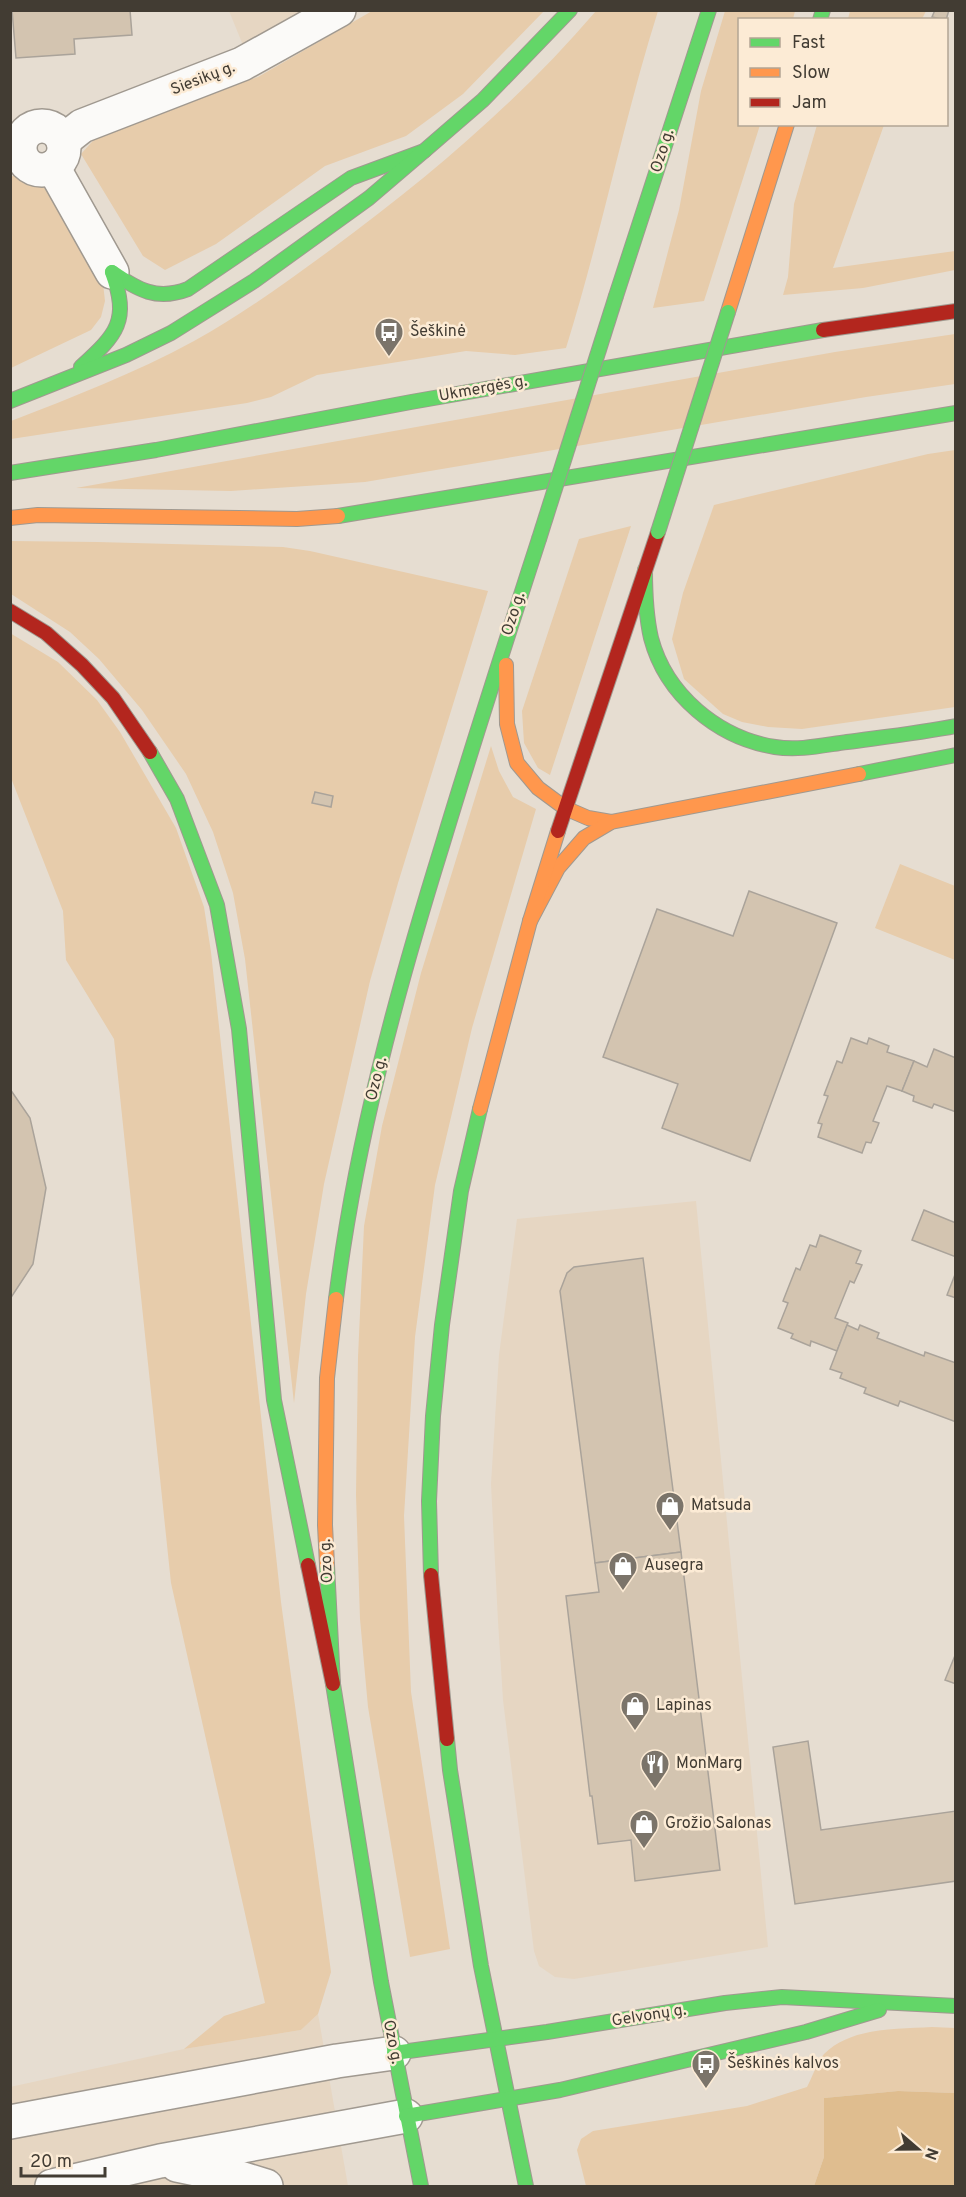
<svg xmlns="http://www.w3.org/2000/svg" width="966" height="2197" font-family="Overpass,sans-serif">
	<rect width="100%" height="100%" fill="#e6ddd1"/>
	<g fill="#e6d6c2">
		<path d="M229,11H313L245,50Z"/>
		<path d="M696,1201L768,1947L574,1979L555,1977L539,1966L534,1951L503,1700L498,1621L491,1484L499,1355L517,1219Z"/>
		<path d="M318,2014L348,2186H11L10,2087L184,2049L301,2030Z"/>
	</g>
	<g fill="#e7ccab">
		<path d="M372,11H544L463,94L406,136L325,166L216,244L165,270L143,256L81,154L108,124L258,77Z"/>
		<path d="M596,11H658C623,122 601,236 566,348L515,355L466,351L317,375L271,397L247,403L11,439V421C73,397 135,373 194,341C243,314 288,281 333,248C428,178 520,100 596,11Z"/>
		<path d="M725,11H795L793,19L740,20V124L760,125L704,301L653,308L679,210L701,91Z"/>
		<path d="M850,11V10L926,11L922,19H848Z"/>
		<path d="M817,125H884L833,268L955,251V270L863,288L783,295L788,277L794,204Z"/>
		<path d="M16,175L32,177L41,183L102,275L105,301L101,317L91,330L11,368L10,177Z"/>
		<path d="M955,334V384L866,397L365,482L231,491L76,488L835,352Z"/>
		<path d="M955,450V707L802,729L768,727L742,722L723,714L684,679L672,639L683,593L714,505L928,454Z"/>
		<path d="M631,526L550,775L538,768L524,743L522,711L579,539Z"/>
		<path d="M10,541L97,542L283,547L310,551L488,591L398,883L370,981L324,1184L306,1294L294,1403L245,959L233,893L213,832L186,774L142,710L99,659L70,632L11,594Z"/>
		<path d="M10,633L58,662L97,700L120,732L176,828L204,907L211,952L281,1602L331,1972L318,2014L301,2030L184,2049L224,2016L265,2003L171,1583L114,1039L66,960L63,911L11,778Z"/>
		<path d="M491,746L499,771L513,797L536,809L472,1028L435,1185L415,1337L404,1516L411,1692L450,1949L410,1957L368,1707L360,1619L356,1495L358,1357L364,1226L382,1126L421,973Z"/>
		<path d="M900,864L955,886V960L875,928Z"/>
		<path d="M932,2027L955,2028V2093L898,2091L824,2098V2157L814,2186H586L577,2150L581,2139L593,2131L747,2106L807,2087C812,2078 817,2062 824,2054C851,2027 897,2029 932,2027Z"/>
	</g>
	<path fill="#dfbd8f" d="M898,2091L955,2093V2186H814L824,2157V2098Z"/>
	<g fill="#d3c4b0" stroke="#aaa39a" stroke-width="1.5">
		<path d="M12,10H130L132,35L74,39L75,54L16,58Z"/>
		<path d="M935,10H949L946,20L932,17Z"/>
		<path d="M315,792L333,796L331,807L312,803Z"/>
		<path d="M749,891L837,923L750,1161L662,1128L678,1084L603,1057L657,909L733,936Z"/>
		<path d="M851,1038L867,1044L869,1038L889,1046L887,1052L914,1061L902,1091L887,1086L873,1121L879,1123L871,1143L866,1142L862,1153L818,1137L822,1124L818,1123L828,1096L824,1095L837,1061L842,1063Z"/>
		<path d="M934,1049L956,1058V1112L934,1104L932,1108L913,1101L914,1096L902,1091L914,1061L927,1067Z"/>
		<path d="M10,1089L30,1118L46,1188L33,1264L10,1299Z"/>
		<path d="M924,1210L956,1223V1257L912,1240Z"/>
		<path d="M820,1235L861,1251L856,1263L862,1265L854,1283L850,1281L835,1318L848,1323L837,1351L811,1341L810,1346L791,1338L793,1334L778,1328L788,1303L783,1301L796,1268L800,1270L810,1245L816,1247Z"/>
		<path d="M643,1258L681,1552L595,1563L560,1291L567,1273L574,1267Z"/>
		<path d="M956,1272V1298L947,1295Z"/>
		<path d="M847,1325L858,1330L860,1325L879,1333L877,1338L924,1356L925,1352L956,1363V1422L900,1401L898,1406L864,1393L866,1388L840,1378L842,1373L830,1369Z"/>
		<path d="M681,1552L720,1870L635,1881L631,1840L598,1844L592,1796H590L566,1596L599,1592L595,1563Z"/>
		<path d="M956,1653V1684L945,1680Z"/>
		<path d="M808,1741L821,1830L956,1811V1881L795,1904L773,1747Z"/>
	</g>
	<g fill="none" stroke-linecap="round" stroke-linejoin="round">
		<g stroke="#a09990" stroke-width="36">
			<g id="street">
				<circle cx="42" cy="148" r="22"/>
				<path d="M63,141L82,126L242,64L339,10"/>
				<path d="M53,167L112,272"/>
				<path d="M10,2122L337,2061L394,2053"/>
				<path d="M177,2165L240,2178L266,2186"/>
				<path d="M52,2186L160,2161L406,2116"/>
			</g>
		</g>
		<g stroke="#a09990" stroke-width="16">
			<g id="fast">
				<path d="M820,20L823,10"/>
				<path d="M112,272C138,290 157,301 188,289L351,178L424,151L483,100L570,10"/>
				<path d="M616,296L709,10"/>
				<path d="M81,367C117,334 130,321 112,272"/>
				<path d="M10,401L126,355L171,333L254,281L369,198L424,151"/>
				<path d="M10,473L156,450L411,402L823,330"/>
				<path d="M338,516L956,413"/>
				<path d="M645,570C645,593 646,616 651,638C666,695 718,738 775,747C799,751 824,745 847,742C884,737 920,733 956,726"/>
				<path d="M150,752L177,799L217,905L239,1029L274,1400L308,1565"/>
				<path d="M859,774L956,755"/>
				<path d="M336,1299C355,1145 396,994 442,846C473,743 506,641 539,539"/>
				<path d="M327,1565L333,1684L381,1982L421,2186"/>
				<path d="M431,1575L429,1501L433,1416L442,1325L461,1191L480,1109"/>
				<path d="M447,1739L450,1770L481,1966L526,2186"/>
				<path d="M394,2053L547,2032L725,2003L782,1997L956,2006"/>
				<path d="M406,2116L560,2090L806,2032L879,2010"/>
			</g>
		</g>
		<g stroke="#a09990" stroke-width="16">
			<g id="slow">
				<path d="M728,312L787,124"/>
				<path d="M10,518L38,515L297,519L338,516"/>
				<path d="M506,665L507,724L517,763L538,788L565,808"/>
				<path d="M565,808L588,818L611,822"/>
				<path d="M530,921L558,868L584,838L611,822L859,774"/>
				<path d="M480,1109L530,921L558,831"/>
				<path d="M327,1565L325,1525L327,1378L336,1299"/>
			</g>
		</g>
		<g stroke="#a09990" stroke-width="16">
			<g id="jam">
				<path d="M823,330L956,311"/>
				<path d="M10,611L46,633L82,665L113,698L150,752"/>
				<path d="M558,831L658,532"/>
				<path d="M308,1565L333,1684"/>
				<path d="M431,1575L447,1739"/>
			</g>
		</g>
		<use href="#street" stroke="#fbfaf8" stroke-width="33"/>
		<use href="#fast" stroke="#63d668" stroke-width="14"/>
		<use href="#slow" stroke="#ff974d" stroke-width="14"/>
		<use href="#jam" stroke="#b3261e" stroke-width="14"/>
		<g stroke="#a09990" stroke-width="16" stroke-linecap="butt">
			<g id="fast-bridge">
				<path d="M658,532L728,312"/>
				<path d="M539,539L616,296"/>
			</g>
		</g>
		<use href="#fast-bridge" stroke="#63d668" stroke-width="14"/>
	</g>
	<defs>
		<g id="bus-pin" transform="scale(1.5)"><path d="M0 17L-7.5 6A9.5 9.5 0 1 1 7.5 6Z" fill="#7b746a" stroke="#fcebd5"/><path d="M-5-6H5V4H4V6H2V4H-2V6H-4V4H-5ZM-3.5-4V0h7V-4ZM-3.5 1.2v1.5H-2V1.2ZM2 1.2v1.5H3.5V1.2Z" fill="#fff"/></g>
		<g id="shop-pin" transform="scale(1.5)"><path d="M0 17L-7.5 6A9.5 9.5 0 1 1 7.5 6Z" fill="#7b746a" stroke="#fcebd5"/><path d="M-5-2.5h2.3a2.7 3.5 0 0 1 5.4 0H5L5.5 6h-11ZM-1.5-2.5h3a1.5 2.3 0 0 0-3 0Z" fill="#fff"/></g>
		<g id="restaurant-pin" transform="scale(1.5)"><path d="M0 17L-7.5 6A9.5 9.5 0 1 1 7.5 6Z" fill="#7b746a" stroke="#fcebd5"/><path d="M-5-6h1v4h1v-4h1v4h1v-4h1v5L-1.5 .5V6h-2V.5L-5-1ZM5-6V6H3V1.5H1.5Q1.5-4 5-6Z" fill="#fff"/></g>
	</defs>
	<g fill-rule="evenodd">
		<use href="#bus-pin" x="389" y="332"/>
		<use href="#shop-pin" x="670" y="1506"/>
		<use href="#shop-pin" x="623" y="1566"/>
		<use href="#shop-pin" x="635" y="1706"/>
		<use href="#restaurant-pin" x="655" y="1764"/>
		<use href="#shop-pin" x="644" y="1824"/>
		<use href="#bus-pin" x="706" y="2064"/>
	</g>
	<g text-anchor="middle" dominant-baseline="central" stroke-width="5" stroke-linejoin="round" paint-order="stroke">
		<g font-size="16" fill="#423c33" stroke="#fcebd5">
			<text transform="translate(203 79) rotate(-21)">Siesikų g.</text>
			<text transform="translate(663 151) rotate(-72)">Ozo g.</text>
			<text transform="translate(483 389) rotate(-10)">Ukmergės g.</text>
			<text transform="translate(514 614) rotate(-72)">Ozo g.</text>
			<text transform="translate(377 1079) rotate(-76)">Ozo g.</text>
			<text transform="translate(327 1561) rotate(-93)">Ozo g.</text>
			<text transform="translate(649 2016) rotate(-9)">Gelvonų g.</text>
			<text transform="translate(392 2042) rotate(79)">Ozo g.</text>
		</g>
		<g font-size="16" fill="#423c33" stroke="#fcebd5" text-anchor="start">
			<text x="410" y="332">Šeškinė</text>
			<text x="691" y="1506">Matsuda</text>
			<text x="644" y="1566">Ausegra</text>
			<text x="656" y="1706">Lapinas</text>
			<text x="676" y="1764">MonMarg</text>
			<text x="665" y="1824">Grožio Salonas</text>
			<text x="727" y="2064">Šeškinės kalvos</text>
		</g>
	</g>
	<rect width="966" height="2197" fill="none" stroke="#423c33" stroke-width="24"/>
	<rect x="738" y="18" width="210" height="108" fill="#fcebd5" stroke="#b2a594" stroke-width="1.5"/>
	<rect x="750" y="38" width="30" height="9" fill="#63d668" stroke="#b2a594" stroke-width="1.5"/>
	<text x="792" y="48" font-size="18" fill="#423c33">Fast</text>
	<rect x="750" y="68" width="30" height="9" fill="#ff974d" stroke="#b2a594" stroke-width="1.5"/>
	<text x="792" y="78" font-size="18" fill="#423c33">Slow</text>
	<rect x="750" y="98" width="30" height="9" fill="#b3261e" stroke="#b2a594" stroke-width="1.5"/>
	<text x="792" y="108" font-size="18" fill="#423c33">Jam</text>
	<g transform="translate(918 2149) rotate(110)" stroke="#fcebd5" stroke-width="4.5" paint-order="stroke">
	<path d="M0-4.5L10 22L0 15L-10 22Z" fill="#423c33"/>
	<text y="-9" font-size="16" font-weight="bold" text-anchor="middle" fill="#423c33">N</text>
	</g>
	<path d="M21 2167v9h84v-9" fill="none" stroke="#423c33" stroke-width="3"/>
	<text x="30" y="2167" font-size="18" fill="#423c33" stroke="#fcebd5" stroke-width="4.5" paint-order="stroke">20 m</text>
</svg>
